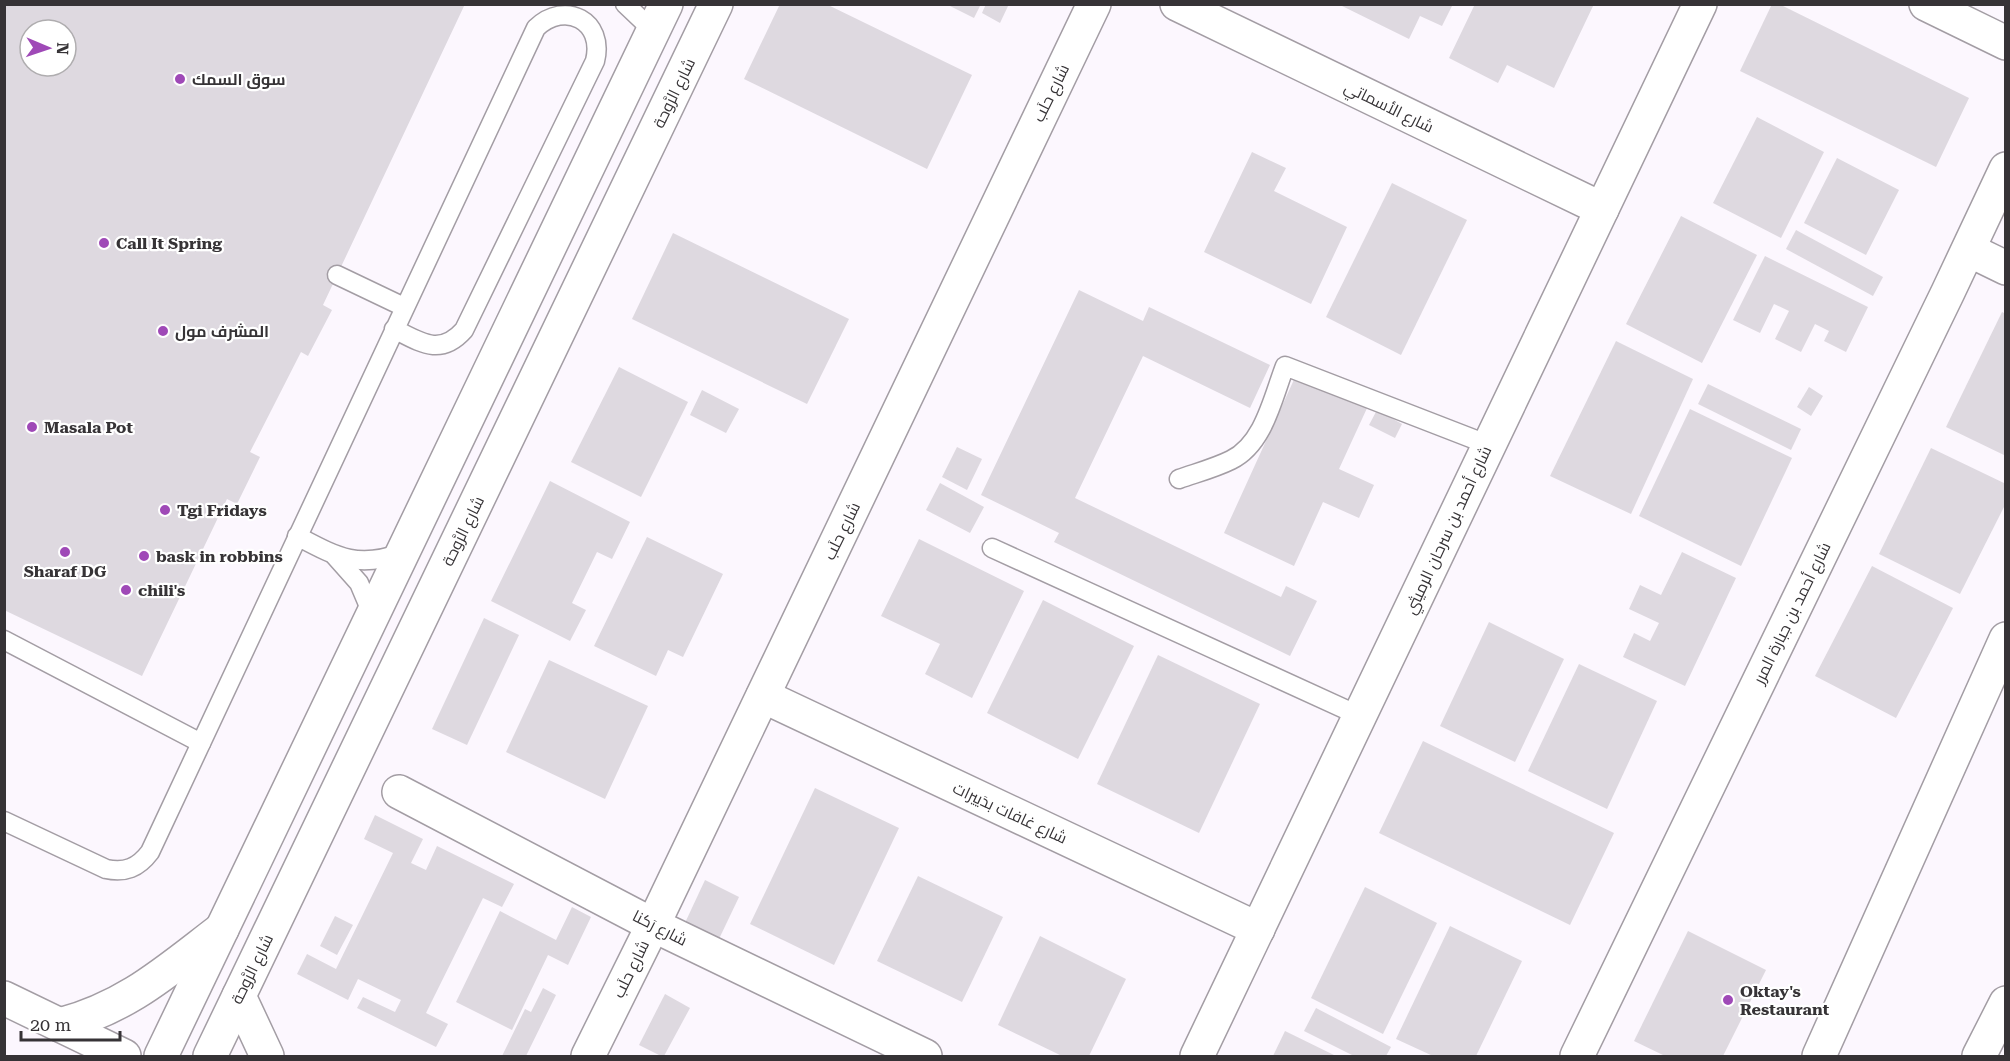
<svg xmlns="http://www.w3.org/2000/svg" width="2010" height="1061" font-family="'Roboto Serif',Cairo,serif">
	<rect width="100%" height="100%" fill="#fcf7fe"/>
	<g fill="#ded9e0" fill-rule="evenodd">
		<path d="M4,4H465L323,305L332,310L308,356L301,352L250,452L260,457L237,504L227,499L142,676L4,610ZM30,30H66V66H30Z"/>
		<path d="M780,4H826L972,75L927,169L744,79Z"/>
		<path d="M946,4H981L974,18Z"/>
		<path d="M986,4H1009L1000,23L982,13Z"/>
		<path d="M1338,4H1453L1442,26L1420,16L1409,39Z"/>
		<path d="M1475,4H1594L1554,88L1507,65L1498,83L1449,58Z"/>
		<path d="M1772,4H1779L1969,98L1936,167L1740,71Z"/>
		<path d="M1757,117L1824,152L1781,238L1713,203Z"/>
		<path d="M1252,152L1286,168L1274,191L1347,227L1311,304L1204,252Z"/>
		<path d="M1837,158L1899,190L1866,255L1804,223Z"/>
		<path d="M1392,183L1467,220L1401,355L1326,317Z"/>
		<path d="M1681,216L1757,255L1702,363L1626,324Z"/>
		<path d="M1796,230L1883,277L1873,296L1786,249Z"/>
		<path d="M673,233L849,319L807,404L632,319Z"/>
		<path d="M1765,256L1868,307L1846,352L1824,341L1829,331L1815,324L1801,352L1775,339L1789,311L1774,304L1760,333L1733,320Z"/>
		<path d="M1079,290L1143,321L1149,307L1270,365L1250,408L1143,356L1075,498L1281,597L1286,586L1317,601L1290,656L1054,542L1059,533L981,495Z"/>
		<path d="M2002,312L2006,314V456L1946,427Z"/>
		<path d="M1616,341L1693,379L1631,514L1550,476Z"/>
		<path d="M619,367L688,402L641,497L571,462Z"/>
		<path d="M1297,373L1368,406L1339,469L1374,485L1359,518L1323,502L1294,566L1224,533Z"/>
		<path d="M1708,384L1801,429L1791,450L1698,404Z"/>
		<path d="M1809,387L1823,396L1811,416L1797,407Z"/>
		<path d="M702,390L739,409L726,433L690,415Z"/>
		<path d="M1690,409L1792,458L1741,566L1639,516Z"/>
		<path d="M1377,410L1402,424L1395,438L1369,425Z"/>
		<path d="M957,447L982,459L967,490L942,477Z"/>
		<path d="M1931,448L2006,484V503L1960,594L1879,554Z"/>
		<path d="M550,481L630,522L612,559L597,552L572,603L586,610L570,641L491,601Z"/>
		<path d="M940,483L984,507L970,533L926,510Z"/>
		<path d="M647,537L723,574L683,657L668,650L656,676L594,646Z"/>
		<path d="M919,539L1024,591L972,698L925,674L940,644L881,616Z"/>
		<path d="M1682,552L1736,578L1685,686L1623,657L1634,633L1650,641L1659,623L1629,609L1640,585L1661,595Z"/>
		<path d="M1872,566L1953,608L1896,718L1815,676Z"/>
		<path d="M1043,600L1134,646L1078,759L987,713Z"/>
		<path d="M484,618L519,635L467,745L432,729Z"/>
		<path d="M1489,622L1564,659L1515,762L1440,726Z"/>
		<path d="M1158,655L1260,704L1199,833L1097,784Z"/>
		<path d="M549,660L648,706L605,799L506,752Z"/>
		<path d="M1579,664L1657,701L1607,809L1528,771Z"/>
		<path d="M1423,741L1614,833L1570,925L1379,833Z"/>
		<path d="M815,788L899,828L834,965L750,924Z"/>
		<path d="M375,815L423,839L411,863L426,870L437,846L514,884L502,907L483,898L426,1013L448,1024L436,1047L357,1008L363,997L395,1012L401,1000L358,979L348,1000L297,974L307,954L336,969L393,853L364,839Z"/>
		<path d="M918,876L1003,917L962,1002L877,961Z"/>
		<path d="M705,880L739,897L718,941L684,925Z"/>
		<path d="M1365,887L1437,923L1383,1034L1311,998Z"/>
		<path d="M572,907L591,917L568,965L548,955L512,1030L456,1002L500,911L556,940Z"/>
		<path d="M335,916L353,925L337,955L320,946Z"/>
		<path d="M1450,926L1522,961L1476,1056H1433L1396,1039Z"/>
		<path d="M1688,931L1766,970L1723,1056H1665L1634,1041Z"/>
		<path d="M1040,936L1126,979L1089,1056H1062L998,1025Z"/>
		<path d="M543,988L556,995L526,1056H502L525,1009L531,1012Z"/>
		<path d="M665,994L690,1008L664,1056H661L639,1045Z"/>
		<path d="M1316,1008L1391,1047L1386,1056H1354L1304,1031Z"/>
		<path d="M1285,1031L1336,1056H1273Z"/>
	</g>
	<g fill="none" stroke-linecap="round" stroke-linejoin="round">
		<g stroke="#a39da4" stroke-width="21">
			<g id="lane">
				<path d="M625,4L645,23L652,34"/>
				<path d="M337,275L404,307"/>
				<path d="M1179,479C1196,473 1215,468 1231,460C1264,444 1273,397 1285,366L1489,445"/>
				<path d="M297,536C337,557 357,569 402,553"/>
				<path d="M992,548L1360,716"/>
				<path d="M335,556L359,583L373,616"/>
				<path d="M4,640L201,743"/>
				<path d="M4,821L106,869C125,873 138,868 150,852L536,28C565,0 605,21 595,61L464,330C440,357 420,342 394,329"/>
			</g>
		</g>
		<g stroke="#a39da4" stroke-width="36">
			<g id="street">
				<path d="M1177,4L1602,209"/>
				<path d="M1926,4L2006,43"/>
				<path d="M1969,250L2006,268"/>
				<path d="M763,696L1258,929"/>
				<path d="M399,792L653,925L925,1056"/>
				<path d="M161,1056L666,4"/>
				<path d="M210,1056L716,4"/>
				<path d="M588,1056L653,925L1094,4"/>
				<path d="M1197,1056L1700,4"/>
				<path d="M1577,1056L1948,292L2006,169"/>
				<path d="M1819,1056L2006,639"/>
			</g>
		</g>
		<g stroke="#a39da4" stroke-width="36">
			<g id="secondary">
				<path d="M239,996L267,1056"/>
				<path d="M4,998L124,1056"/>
				<path d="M60,1025C128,1007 168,970 222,929"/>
			</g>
		</g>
		<g stroke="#a39da4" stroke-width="36">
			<path id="primary" d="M1979,1056L2006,1003"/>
		</g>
		<use href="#lane" stroke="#fff" stroke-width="18"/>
		<use href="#street" stroke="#fff" stroke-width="33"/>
		<use href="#secondary" stroke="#fff" stroke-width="33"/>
		<use href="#primary" stroke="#fff" stroke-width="33"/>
	</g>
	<g fill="#9f49b7" stroke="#fff" stroke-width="2">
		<circle cx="180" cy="79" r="6"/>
		<circle cx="104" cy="243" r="6"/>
		<circle cx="163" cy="331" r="6"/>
		<circle cx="32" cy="427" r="6"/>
		<circle cx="165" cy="510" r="6"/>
		<circle cx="65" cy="552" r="6"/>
		<circle cx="144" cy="556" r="6"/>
		<circle cx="126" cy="590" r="6"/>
		<circle cx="1728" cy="1000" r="6"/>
	</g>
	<g text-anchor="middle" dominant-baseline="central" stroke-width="4.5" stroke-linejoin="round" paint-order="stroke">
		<g font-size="16" font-weight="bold" fill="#363336" stroke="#fff" text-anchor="start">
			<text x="192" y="79">سوق السمك</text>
			<text x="116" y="243">Call It Spring</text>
			<text x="175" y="331">المشرف مول</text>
			<text x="44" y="427">Masala Pot</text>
			<text x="177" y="510">Tgi Fridays</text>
			<text x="156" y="556">bask in robbins</text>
			<text x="65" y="571" text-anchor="middle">Sharaf DG</text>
			<text x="138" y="590">chili's</text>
			<text x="1740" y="991">Oktay's<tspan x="1740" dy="18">Restaurant</tspan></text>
		</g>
		<g font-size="16" fill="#363336" stroke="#fff">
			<text transform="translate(674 93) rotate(-64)">شارع الرَّوحة</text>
			<text transform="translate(1051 93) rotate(-64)">شارع حلَب</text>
			<text transform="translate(1389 107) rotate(26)">شارع الأسماتي</text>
			<text transform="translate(1448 530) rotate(-65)">شارع أحمد بن سرحان الرميثي</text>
			<text transform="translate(463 531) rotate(-64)">شارع الرَّوحة</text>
			<text transform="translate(842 531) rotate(-64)">شارع حلَب</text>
			<text transform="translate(1792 613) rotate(-64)">شارع أحمد بن جبارة المرر</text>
			<text transform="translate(1010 813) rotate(25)">شارع غافات بدَييرات</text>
			<text transform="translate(660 928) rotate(27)">شارع رَكنا</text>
			<text transform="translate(252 969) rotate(-64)">شارع الرَّوحة</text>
			<text transform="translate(631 969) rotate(-64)">شارع حلَب</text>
		</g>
	</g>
	<rect width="2010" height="1061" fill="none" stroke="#363336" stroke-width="12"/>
	<g transform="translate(48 48) rotate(92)"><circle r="28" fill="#ffffff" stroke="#afadaf" stroke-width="1.5"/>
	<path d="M0-4.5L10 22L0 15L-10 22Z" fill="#9f49b7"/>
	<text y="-9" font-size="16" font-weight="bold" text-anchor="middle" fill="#363336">N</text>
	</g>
	<path d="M21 1031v9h99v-9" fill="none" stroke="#363336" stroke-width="3"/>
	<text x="30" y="1031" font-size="18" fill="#363336" stroke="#ffffff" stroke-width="4.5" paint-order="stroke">20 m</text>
</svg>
